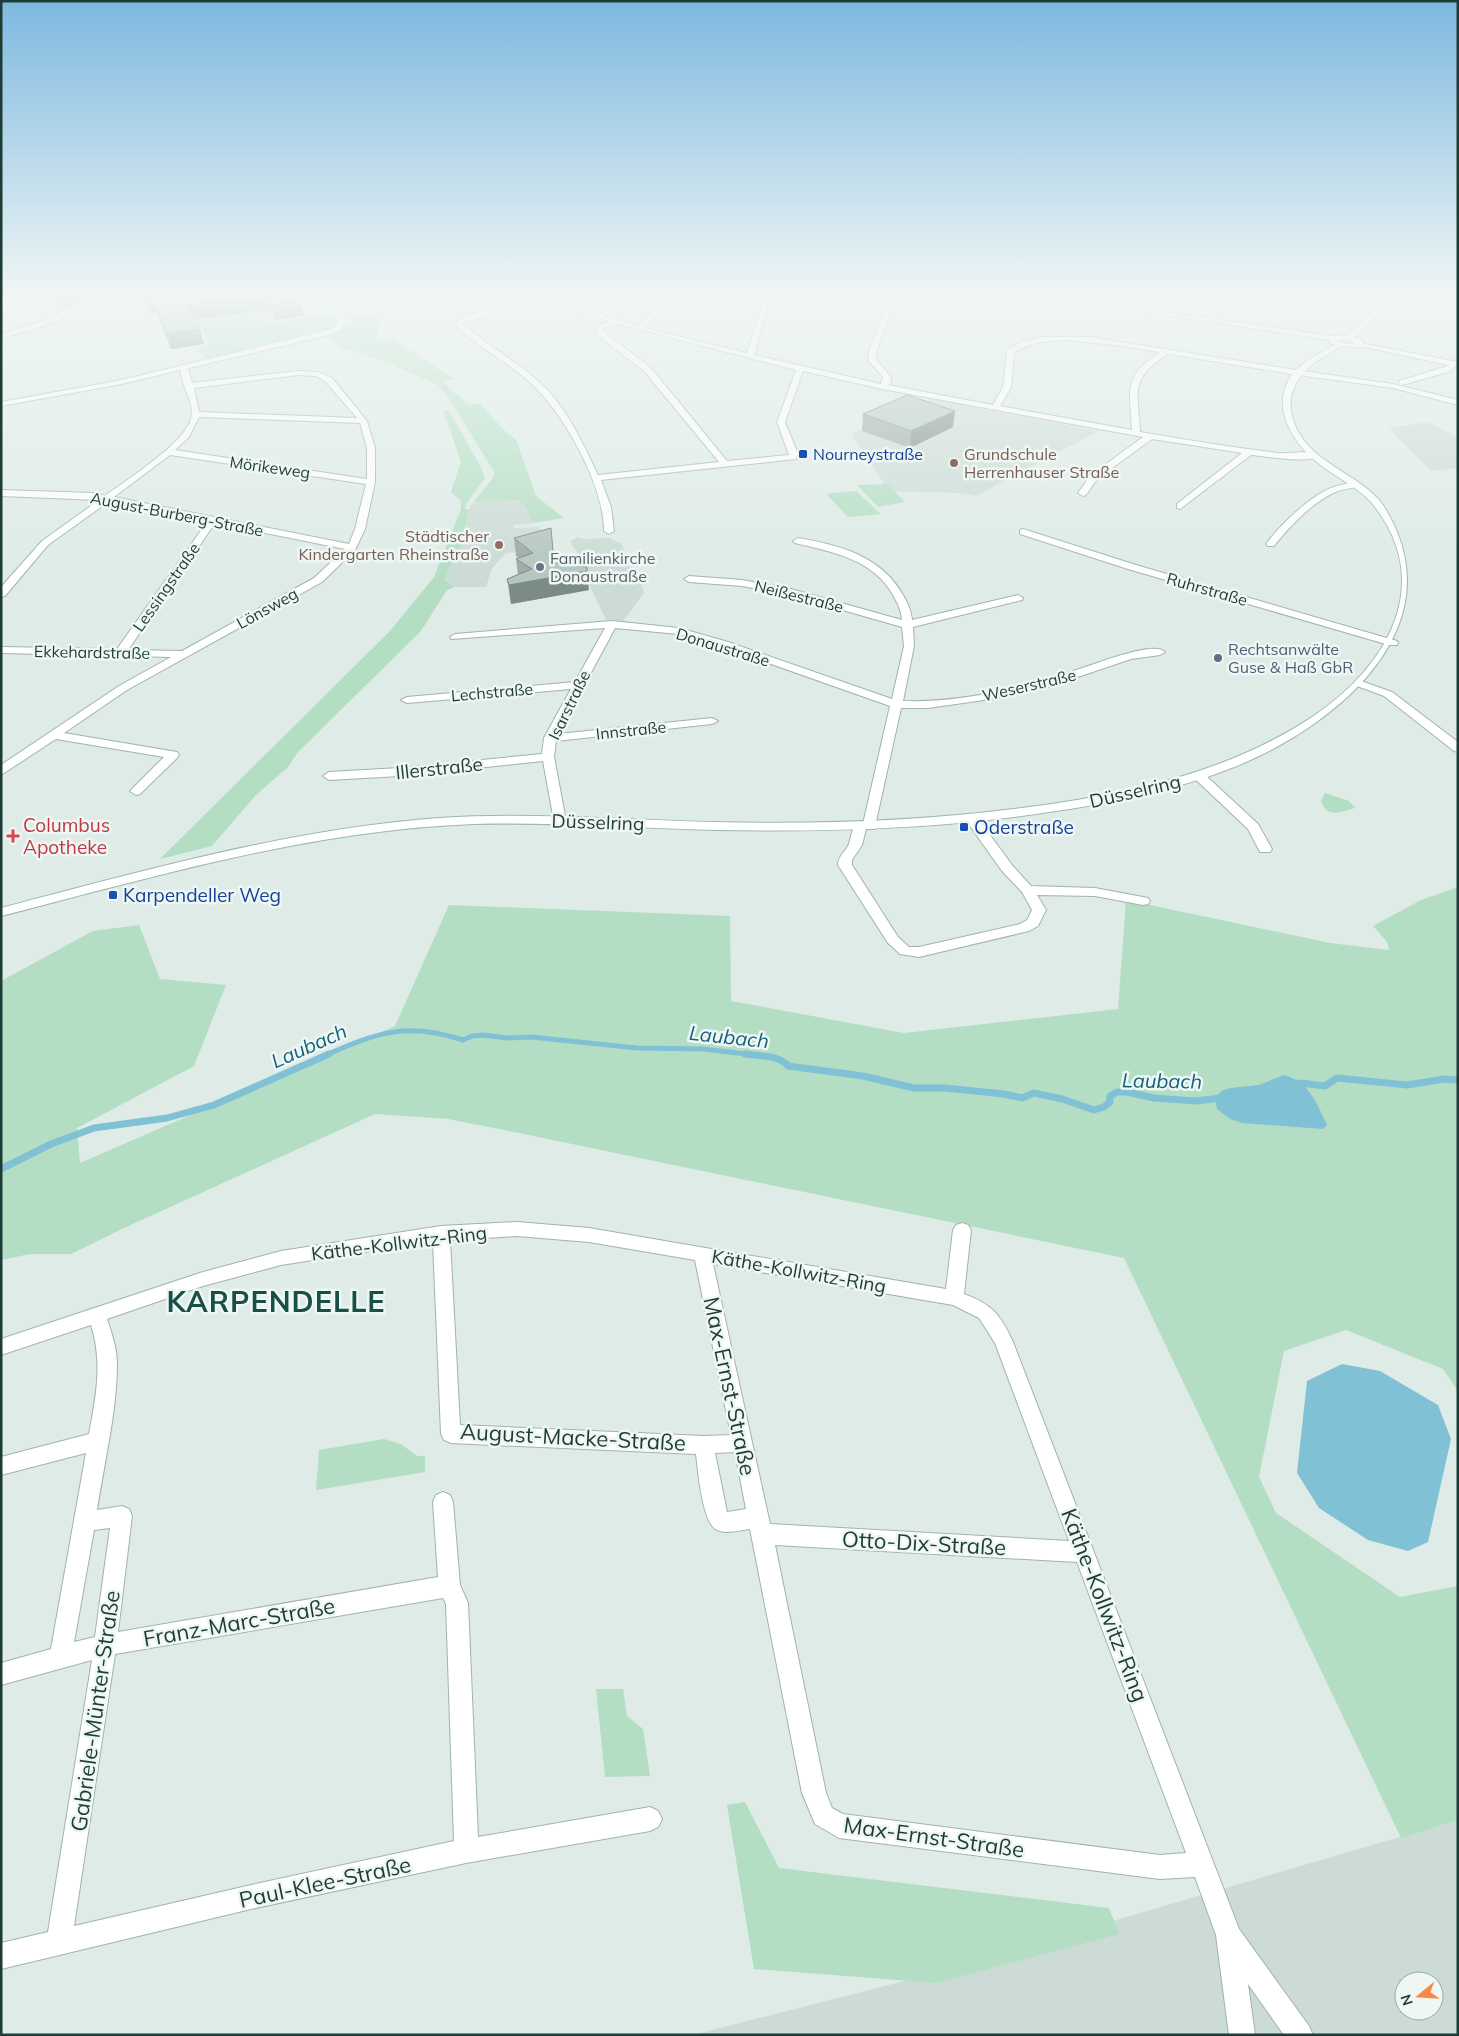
<svg xmlns="http://www.w3.org/2000/svg" width="1459" height="2036" font-family="Mulish,sans-serif">
<style>
.built{fill:#ccdbd5;fill-rule:evenodd}
.green{fill:#b4dec3}
.water{fill:#80c1d6}
.lines{fill:none;stroke-linecap:round;stroke-linejoin:round}
.stream-far1{stroke:#80c1d6;stroke-width:5}
.stream{stroke:#80c1d6;stroke-width:7}
.street-casing{stroke:#a1b3ae;stroke-width:2}
.secondary-casing{stroke:#9cb8b0;stroke-width:2}
.street{fill:#fff;fill-rule:evenodd}
.secondary{fill:#fff;fill-rule:evenodd}
.wall{fill:#9aaaa4}
.shaded-wall{fill:#7d8b86}
.building{fill:#b3c6bf;stroke:#7d8b86}
.transit-dot{fill:#1a4fb4;stroke:#eef7f4;stroke-width:2}
.education-dot{fill:#8d6e63;stroke:#eef7f4;stroke-width:2}
.worship-dot{fill:#6b7280;stroke:#eef7f4;stroke-width:2}
.service-dot{fill:#5c6f8a;stroke:#eef7f4;stroke-width:2}
.health-dot{fill:#e0444e;stroke:#eef7f4;stroke-width:2}
.labels{text-anchor:middle;stroke-width:5;stroke-linejoin:round;paint-order:stroke}
.far-transit-label{font-size:16px;fill:#164399;stroke:#eef7f4;text-anchor:start}
.far-education-label{font-size:16px;fill:#785e54;stroke:#eef7f4;text-anchor:start}
.far-street-label{font-size:16px;fill:#1e3c36;stroke:#eef7f4}
.far-worship-label{font-size:16px;fill:#5b616d;stroke:#eef7f4;text-anchor:start}
.far-service-label{font-size:16px;fill:#4e5e75;stroke:#eef7f4;text-anchor:start}
.street-label{font-size:19px;fill:#1e3c36;stroke:#eef7f4}
.health-label{font-size:19px;fill:#be3a42;stroke:#eef7f4;text-anchor:start}
.transit-label{font-size:19px;fill:#164399;stroke:#eef7f4;text-anchor:start}
.water-label{font-size:20px;font-style:italic;fill:#13617c;stroke:#eef7f4}
.near-street-label{font-size:22px;fill:#1e3c36;stroke:#eef7f4}
.near-district-label{font-size:29px;font-weight:bold;letter-spacing:1px;fill:#184f47;stroke:#eef7f4}
</style>
<rect width="100%" height="100%" fill="#deebe6"/>
<path class="built" d="M931 399 1099 431 976 496 959 493 889 491 851 434Z
M1428 422 1458 438V468L1431 471 1389 428Z
M503 499 518 500 524 505 534 523 514 525V528L539 527 548 542 505 554 492 568 486 587H454L444 580 460 548 469 509 474 501Z
M578 537 585 539 611 538 613 540 622 544 630 569 636 571 644 593 623 621 606 620 588 582V563L581 559 570 541Z
M1458 1820V2035H693L928 1975ZM1404 1981H1434V2011H1404Z"/>
<path class="green" d="M258 312 268 324 333 313 337 324 327 330 209 361 195 349 209 344 197 321Z
M378 314 377 340 392 339 454 379 443 382 468 404H480L503 429 516 440 536 496 564 518 534 523 524 505 518 500 474 501 494 477V472L450 400 438 385 393 365 345 349 325 336 339 331 350 325 351 318Z
M443 410 449 411 482 469 485 478 466 504 465 509H469L460 548 444 580 454 587 447 590 421 631 298 752 288 767 255 796 212 846 160 859 391 630 434 577 461 509V501L451 492 461 462Z
M888 484 905 502 878 507 857 485Z
M856 491 881 514 848 517 826 494Z
M1325 793 1349 801 1355 808C1340 812 1328 819 1321 801Z
M1458 887V1391L1443 1369 1346 1330 1284 1351 1259 1477 1276 1513 1400 1597 1458 1586V1820L1401 1838 1124 1258 504 1130 448 1119 375 1114 124 1228 71 1254H30L1 1260V981L93 931 139 925 160 979 226 985 194 1066 77 1128 80 1163 395 1026 449 905 730 916 731 1001 904 1033 1118 1009 1126 900 1330 943 1389 950 1387 942 1373 926 1421 900Z
M384 1439 401 1444 417 1456H425V1472L316 1490 319 1450Z
M596 1689H623L627 1716 643 1729 650 1776 605 1777Z
M745 1802 779 1868 1109 1908 1119 1934 936 1983 754 1969 727 1805Z"/>
<path class="water" d="M1284 1075C1309 1082 1317 1103 1327 1125L1323 1129 1242 1123 1230 1119 1217 1109 1215 1097 1223 1090 1231 1088 1259 1085Z
M1342 1364 1380 1371 1438 1405 1451 1439 1428 1542 1408 1551 1368 1540 1319 1508 1297 1473 1307 1381Z"/>
<g class="lines">
<path class="stream-far1" d="M326 1055C379 1032 406 1022 463 1040L472 1036 483 1035 507 1038 531 1037 637 1048 703 1049 755 1055"/>
<path class="stream" d="M745 1054C758 1056 779 1055 788 1066L863 1076 914 1088H945L1004 1094 1022 1098 1034 1093 1062 1099 1094 1110 1104 1107 1110 1102V1096L1117 1092H1127L1154 1098 1196 1101 1221 1098
M1294 1086 1300 1083 1325 1086 1337 1078 1407 1085 1444 1079 1458 1080
M1 1169 51 1144 94 1128 167 1118 214 1105 329 1054"/>
<defs>
<path id="street" d="M94 295H134L96 300 54 322 29 331 1 338V334L49 319Z
M531 295H542L638 326 668 295H675L644 328 747 353 765 295H771L754 355 881 384 883 377 868 360 869 350 890 295H897L877 350 876 360 891 377V382L888 385 993 405 1003 387 1007 350 1021 342 1042 337H1090L1296 370 1393 384 1458 400V405L1393 388 1298 375 1168 354C1129 379 1138 390 1140 432 1185 440 1231 447 1277 453 1288 454 1310 449 1318 456 1308 464 1265 456 1251 455L1180 509 1177 508V504L1242 453 1152 439 1097 479 1086 495 1083 496 1078 493 1091 475 1143 437 882 389 803 371 785 422 798 454 796 459 601 480 611 507 614 531 609 534 604 531C604 484 561 407 525 378 503 359 475 346 455 324L458 319ZM537 298 610 322 598 325 596 334 645 372 719 462 598 475C582 442 567 407 539 382 515 360 487 345 463 324ZM618 324 796 370 777 422 789 455 727 461 651 368 603 331 604 328ZM1065 340 1115 345 1160 352C1122 377 1130 390 1132 430L1000 406 1011 387 1014 353C1030 342 1045 341 1065 340Z
M1377 295 1437 301 1438 299 1424 295H1438L1445 298 1439 305 1388 299V307L1352 339H1346V335L1382 305V301Z
M1356 342 1458 362V366H1455L1451 371 1402 385H1399V381L1445 367 1448 365 1359 346H1356Z
M181 366 188 368 192 383 298 371 318 372 332 378 367 421 375 448V482L365 529 355 550 322 582 127 690 64 733 177 752 179 755 177 758 140 794 136 795 130 791 164 757 56 739 1 775V765L119 686 171 657 1 653V647L117 649 207 522 108 502 48 545 5 596 1 597V587L42 541 99 500 1 496V490L93 493 105 496C126 480 184 444 191 419 196 401 178 383 181 366ZM298 375 316 376 326 382 357 418 199 412 194 388ZM199 417 360 423 367 448V479L175 450 189 437ZM170 455 366 484 355 529 349 544 114 497ZM215 523 345 549 314 578 182 651 128 650Z
M1354 482 1358 485 1357 487C1351 488 1344 489 1338 491 1313 501 1290 526 1274 546H1268L1266 544C1280 525 1309 497 1331 488 1338 485 1346 484 1354 482Z
M1023 529 1136 565 1397 641 1398 643 1397 645H1389L1128 569 1020 534V530Z
M798 538C840 545 881 556 903 595 908 604 911 610 912 620L1018 595 1023 598 1022 600 913 627 914 646 903 701C970 703 1037 684 1100 662 1112 658 1156 642 1165 652L1160 655 1131 659 1048 687 984 700 928 708H901L875 826 874 829H866L862 845 852 860V865L898 937 909 947H919L1020 924 1027 920 1032 910 1022 892 1002 871 965 819 971 815 976 816 1012 865 1031 886 1095 888 1148 898 1150 901 1148 904 1143 905 1095 896 1037 895 1046 910 1038 926 1029 931 919 957 900 954 888 943 838 865C838 856 846 851 849 844 851 837 852 830 855 824H863L890 706 720 646 678 634 615 628 558 734 712 718 718 721 712 724 556 741 554 757 566 821 565 824H555L554 821 543 761 400 776 329 780 323 776 329 772 400 768 542 754 544 738 571 689 407 703 401 700 407 697 575 682 605 628 451 639 450 637 455 634 612 621 679 628 728 642 892 699 904 646 902 627 790 595 742 586 689 582 684 579 689 576 742 580 791 589 902 620C901 610 898 604 893 595 873 559 832 552 795 543L793 541Z
M1361 681 1392 692 1458 742V752L1454 751 1384 696 1357 686 1355 684 1357 682Z
M1199 772 1203 773 1258 824 1272 849 1270 852H1260L1248 829 1195 779 1193 776 1195 773Z
M517 1222 589 1228 946 1289 953 1230 956 1225 962 1223 968 1225 971 1230 964 1294C993 1305 1000 1314 1013 1342L1239 1929 1309 2026 1313 2035H1284L1248 1984 1255 2035H1229L1216 1935 1195 1877 1160 1879 839 1838 815 1824 802 1793 750 1529C741 1530 724 1535 715 1529 702 1519 698 1471 696 1454L451 1443 444 1440 441 1434 433 1241 281 1265 203 1286 107 1319C112 1334 117 1349 117 1364 117 1411 104 1464 97 1510L122 1506 129 1509 132 1516 118 1632 438 1577 433 1502 436 1495 443 1492 450 1495 453 1502 460 1585 468 1603 478 1837 650 1807 658 1811 662 1819 658 1827 650 1831 466 1863 251 1909 1 1969V1943L48 1932 92 1660 1 1685V1663L51 1649 86 1453 1 1475V1457L89 1434C96 1396 103 1363 91 1325L1 1355V1339L203 1272 281 1251 441 1226ZM517 1236 589 1242 695 1260 731 1435 704 1436 460 1425 450 1240ZM713 1264 953 1305 979 1318 995 1343 1069 1541 770 1524ZM735 1452 746 1509 727 1512 715 1453ZM110 1528 95 1637 74 1642 94 1530ZM775 1545 1077 1562 1186 1853 1160 1855 843 1814 832 1808 826 1793ZM443 1598 446 1604 454 1841 251 1885 74 1926 115 1654Z"/>
<path id="secondary" d="M322 295H329L346 322 342 329 329 335 117 385 1 406V402L117 381 324 331 336 326 338 322Z
M1033 295H1052L1332 336 1349 335 1362 340 1363 342 1360 347C1354 347 1347 346 1341 347 1335 349 1331 353 1325 356 1295 374 1280 400 1299 433 1318 466 1361 475 1383 505 1459 624 1339 724 1237 766 1177 790 1113 803 1049 812 938 829 827 832 715 830 635 828 554 822 474 824 312 830 157 876 1 916V908C146 870 290 829 439 818 530 812 622 820 713 822 835 825 956 820 1077 800 1161 786 1244 763 1315 715 1386 667 1435 586 1375 507 1361 488 1336 478 1318 463 1290 442 1267 399 1297 369 1308 359 1322 352 1335 345L1329 343V340ZM1348 339 1355 343 1347 344 1336 340Z"/>
</defs>
<use href="#street" class="street-casing"/>
<use href="#secondary" class="secondary-casing"/>
<use href="#street" class="street"/>
<use href="#secondary" class="secondary"/>
</g>
<path class="wall" d="M43 295H90L68 307 54 306Z
M146 295H297L304 316 275 320 268 310 195 320 204 344 171 349 156 313H149L145 298Z
M863 414 953 427 910 448 862 431Z
M514 538 554 563 589 590 511 604 510 598 507 579 518 575 516 559 518 558 516 556Z"/>
<path class="shaded-wall" d="M64 295H90L68 307Z
M259 295H265L268 310 190 320 186 305Z
M152 297 156 313H149L145 298Z
M301 300 304 316 275 320 272 304Z
M200 329 204 344 171 349 167 333Z
M955 411 953 427 910 448 911 431Z
M551 528 555 577 587 567 589 590 511 604 509 585 555 577Z"/>
<path class="building" d="M146 295H259L186 305 200 329 167 333 152 297 145 298Z
M265 295H297L301 300 272 304Z
M907 395 955 411 911 431 863 414Z
M551 528 554 563 587 567V571L509 585 507 579 532 569 516 559 533 553 514 538Z"/>
<linearGradient id="sky" x2="0" y2="1"><stop stop-color="#7eb9e1"/><stop offset="0.51" stop-color="#f0f6f4"/><stop offset="1" stop-color="#f0f6f4" stop-opacity="0"/></linearGradient>
<rect width="1459" height="580" fill="url(#sky)"/>
<g class="transit-dot">
<rect x="798" y="449" width="10" height="10" rx="2.5"/>
<rect x="959" y="822" width="10" height="10" rx="2.5"/>
<rect x="108" y="890" width="10" height="10" rx="2.5"/>
</g>
<g class="education-dot">
<circle cx="954" cy="463" r="5"/>
<circle cx="499" cy="545" r="5"/>
</g>
<circle class="worship-dot" cx="540" cy="567" r="5"/>
<circle class="service-dot" cx="1218" cy="658" r="5"/>
<path class="health-dot" d="M10.5 828.5h5v5h5v5h-5v5h-5v-5h-5v-5h5z"/>
<g class="labels">
<g class="far-transit-label">
<text x="813" y="460">Nourneystraße</text>
</g>
<g class="far-education-label">
<text x="964" y="460">Grundschule<tspan x="964" dy="18">Herrenhauser Straße</tspan></text>
<text x="489" y="542" text-anchor="end">Städtischer<tspan x="489" dy="18">Kindergarten Rheinstraße</tspan></text>
</g>
<g class="far-street-label">
<text transform="translate(270 467) rotate(8)" y="6">Mörikeweg</text>
<text transform="translate(177 514) rotate(11)" y="6">August-Burberg-Straße</text>
<text transform="translate(166 587) rotate(-55)" y="6">Lessingstraße</text>
<text transform="translate(1207 589) rotate(16)" y="6">Ruhrstraße</text>
<text transform="translate(799 596) rotate(14)" y="6">Neißestraße</text>
<text transform="translate(267 608) rotate(-29)" y="6">Lönsweg</text>
<text transform="translate(723 647) rotate(17)" y="6">Donaustraße</text>
<text transform="translate(92 652) rotate(1)" y="6">Ekkehardstraße</text>
<text transform="translate(1029 685) rotate(-13)" y="6">Weserstraße</text>
<text transform="translate(492 692) rotate(-5)" y="6">Lechstraße</text>
<text transform="translate(569 705) rotate(-64)" y="6">Isarstraße</text>
<text transform="translate(631 730) rotate(-6)" y="6">Innstraße</text>
</g>
<g class="far-worship-label">
<text x="550" y="564">Familienkirche<tspan x="550" dy="18">Donaustraße</tspan></text>
</g>
<g class="far-service-label">
<text x="1228" y="655">Rechtsanwälte<tspan x="1228" dy="18">Guse &amp; Haß GbR</tspan></text>
</g>
<g class="street-label">
<text transform="translate(439 768) rotate(-6)" y="7">Illerstraße</text>
<text transform="translate(1135 791) rotate(-13)" y="7">Düsselring</text>
<text transform="translate(598 822) rotate(2)" y="7">Düsselring</text>
<text transform="translate(399 1243) rotate(-7)" y="7">Käthe-Kollwitz-Ring</text>
<text transform="translate(799 1271) rotate(10)" y="7">Käthe-Kollwitz-Ring</text>
</g>
<g class="health-label">
<text x="23" y="832">Columbus<tspan x="23" dy="22">Apotheke</tspan></text>
</g>
<g class="transit-label">
<text x="974" y="834">Oderstraße</text>
<text x="123" y="902">Karpendeller Weg</text>
</g>
<g class="water-label">
<text transform="translate(729 1037) rotate(6)" y="7">Laubach</text>
<text transform="translate(309 1046) rotate(-24)" y="7">Laubach</text>
<text transform="translate(1162 1081) rotate(1)" y="7">Laubach</text>
</g>
<g class="near-street-label">
<text transform="translate(730 1386) rotate(78)" y="8">Max-Ernst-Straße</text>
<text transform="translate(573 1437) rotate(3)" y="8">August-Macke-Straße</text>
<text transform="translate(924 1543) rotate(3)" y="8">Otto-Dix-Straße</text>
<text transform="translate(1105 1605) rotate(69)" y="8">Käthe-Kollwitz-Ring</text>
<text transform="translate(239 1622) rotate(-10)" y="8">Franz-Marc-Straße</text>
<text transform="translate(95 1711) rotate(-82)" y="8">Gabriele-Münter-Straße</text>
<text transform="translate(934 1837) rotate(8)" y="8">Max-Ernst-Straße</text>
<text transform="translate(325 1882) rotate(-12)" y="8">Paul-Klee-Straße</text>
</g>
<g class="near-district-label">
<text x="276" y="1312">KARPENDELLE</text>
</g>
</g>
<rect width="1459" height="2036" fill="none" stroke="#1e3c36" stroke-width="5"/>
<g transform="translate(1419 1996) rotate(252)"><circle r="24" fill="#eef7f4" stroke="#9baca8"/>
<path d="M0-4L9 19L0 12L-9 19Z" fill="#fe8548"/>
<text y="-8" font-size="14" font-weight="bold" text-anchor="middle" fill="#1e3c36">N</text>
</g>
</svg>
